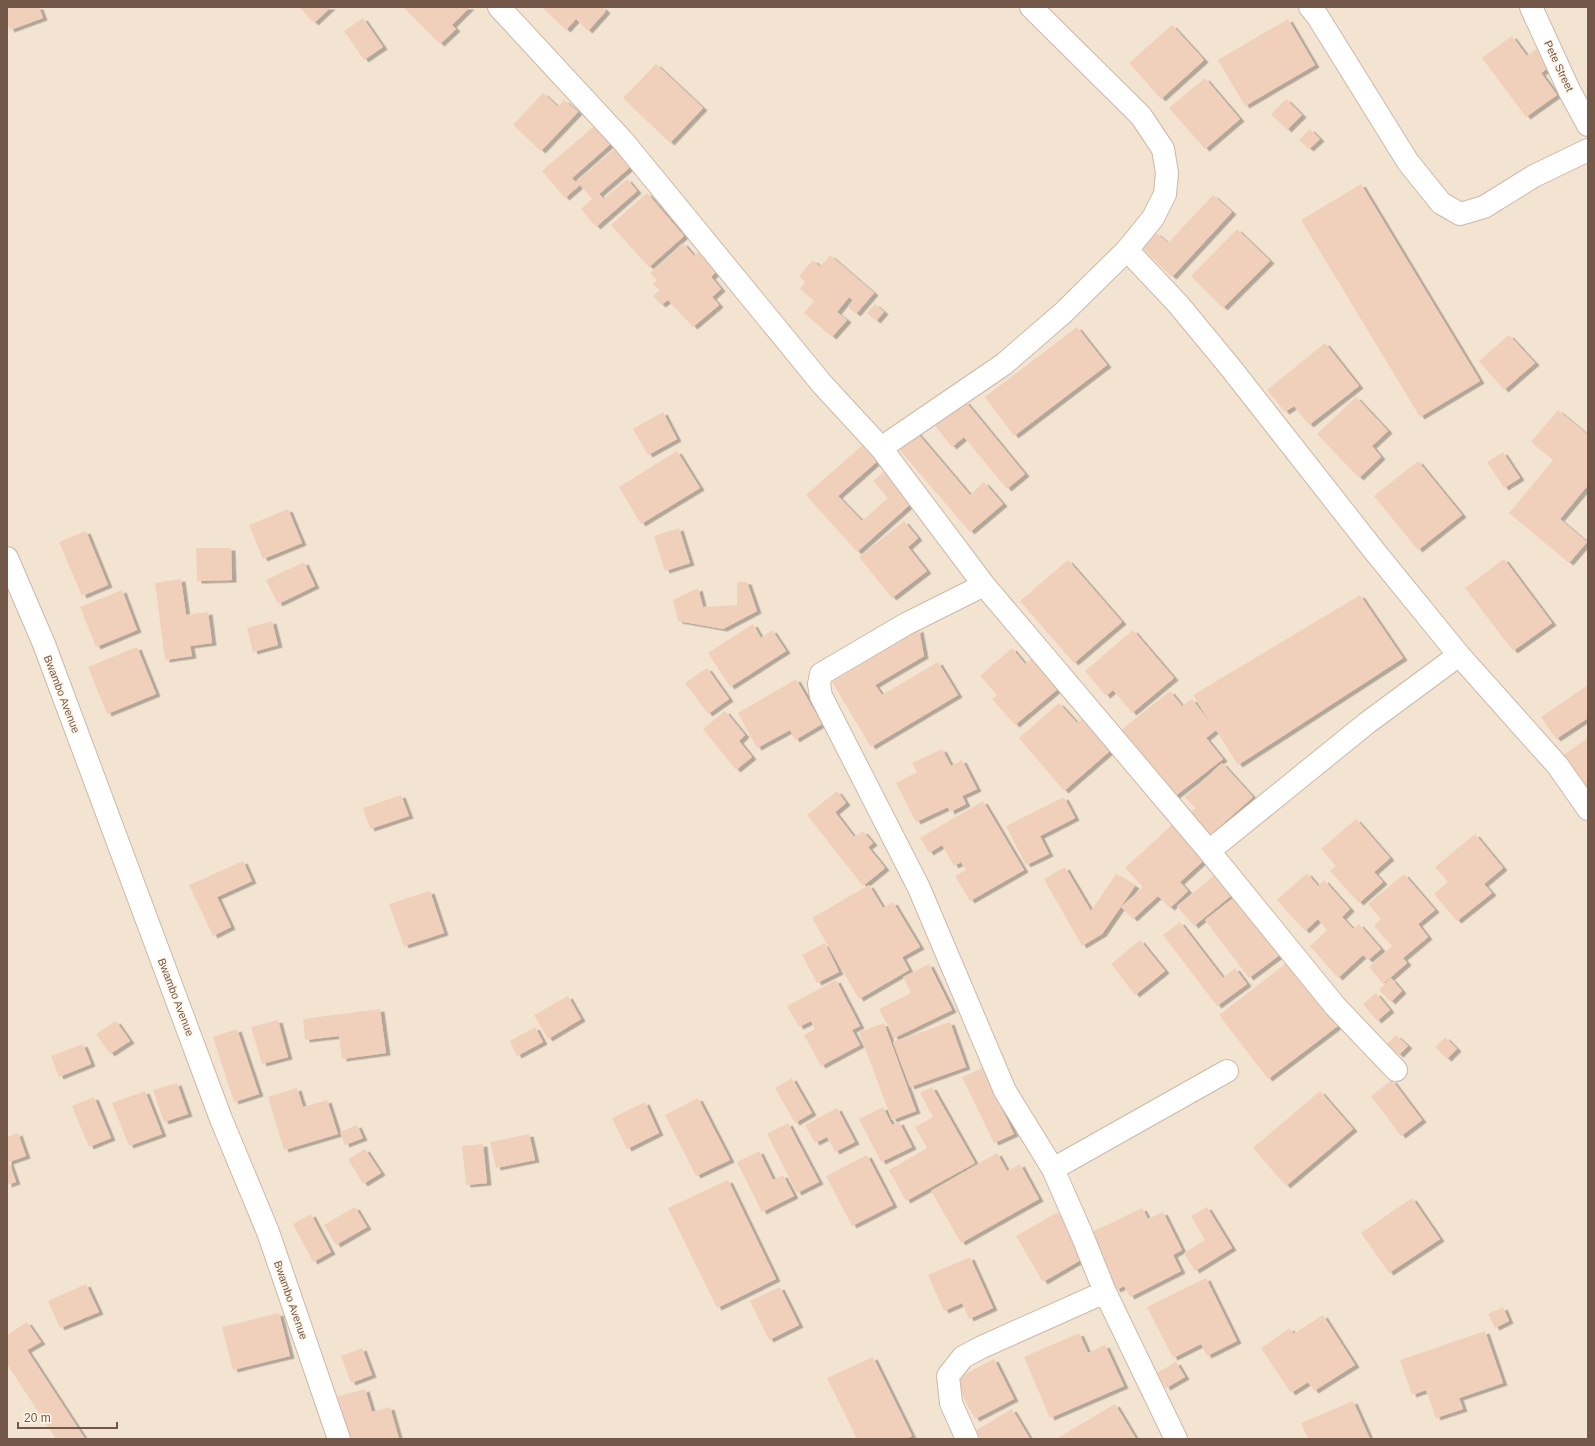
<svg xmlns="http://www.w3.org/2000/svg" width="1595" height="1446" font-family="Arial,sans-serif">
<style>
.residential{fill:#f3e3d1}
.building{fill:#f1d0bb;filter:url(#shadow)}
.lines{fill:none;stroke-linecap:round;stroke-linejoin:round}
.street-casing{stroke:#cdb9a9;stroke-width:24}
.street{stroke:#fff;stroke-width:22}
.labels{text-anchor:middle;stroke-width:3;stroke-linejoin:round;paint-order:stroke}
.street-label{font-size:11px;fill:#735849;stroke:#fff6e8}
</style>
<defs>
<filter id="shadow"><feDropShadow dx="4.5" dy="2.5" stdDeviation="0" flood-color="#0004"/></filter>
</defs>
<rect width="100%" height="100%" fill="#fcf2e3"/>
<path class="residential" d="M7 7H1588V1439H7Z"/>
<path class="building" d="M7 7H39L43 18 10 30 7 23Z
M299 7H331L314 23Z
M403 7H470L452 25 456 29 440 44Z
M542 7H602L606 11 588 31 576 19 566 30Z
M363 18 383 47 364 60 344 31Z
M1288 19 1315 65 1245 106 1218 60Z
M1172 25 1204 60 1161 99 1129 63Z
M1512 36 1527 56 1538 48 1551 66 1541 73 1557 95 1526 117 1482 58Z
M656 64 703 108 670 143 623 98Z
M1205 78 1240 119 1205 149 1169 108Z
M543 93 558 107 564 100 578 112 541 151 513 125Z
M1286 99 1302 115 1287 130 1271 114Z
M600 121 616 139 572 178 576 182 620 144 636 162 599 194 604 199 627 179 637 191 596 227 581 209 592 199 580 185 565 198 542 171Z
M1310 129 1320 139 1309 149 1299 140Z
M1361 184 1480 381 1420 417 1301 220Z
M647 193 684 236 649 267 611 225Z
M1213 195 1232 212 1172 277 1142 248 1156 233 1168 243Z
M1237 229 1270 261 1223 308 1191 276Z
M683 243 694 256 699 251 717 271 711 277 721 289 712 297 719 305 693 327 668 300 661 305 653 296 660 290 653 284 657 280 650 273Z
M830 255 874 293 856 314 848 307 853 300 849 297 837 312 847 320 832 337 804 313 814 301 800 289 805 282 799 276 813 260 820 267Z
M875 304 884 312 876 321 867 313Z
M1077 327 1107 365 1014 436 985 397Z
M1509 335 1535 363 1504 390 1479 361Z
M1325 343 1359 386 1309 425 1294 406 1285 412 1267 390Z
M1356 397 1388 431 1372 446 1381 457 1359 478 1317 434Z
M965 401 1025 474 1007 489 964 437 952 447 935 426Z
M1558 410 1588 435V485L1560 519 1587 542 1569 563 1509 513 1553 460 1531 442Z
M663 412 677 439 648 455 633 429Z
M914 429 970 495 984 482 1003 504 970 532 895 445Z
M867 441 882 457 838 496 862 521 888 498 873 481 888 468 916 499 857 552 806 495Z
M677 451 700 488 641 524 619 487Z
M1503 452 1520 478 1504 488 1487 462Z
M1418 461 1462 515 1418 550 1374 496Z
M288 509 302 543 263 559 249 525Z
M904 521 918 538 908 547 927 571 892 598 859 557Z
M679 528 690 563 665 571 654 536Z
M86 531 108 585 82 596 59 542Z
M196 548H231L232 580 197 581Z
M1504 559 1552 623 1513 651 1465 588Z
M1068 560 1122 622 1074 663 1020 601Z
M304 562 315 586 278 604 266 580Z
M181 579 186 615 208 612 212 643 190 646 192 656 165 660 155 583Z
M737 582H747L757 611 723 629 678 621 673 600 698 588 703 607 737 605Z
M122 590 137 630 96 647 80 607Z
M1360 595 1403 658 1238 765 1216 730 1206 738 1223 759 1174 797 1121 730 1170 691 1182 706 1192 699 1210 722 1193 695Z
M272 621 278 645 253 652 247 628Z
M753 624 761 638 772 630 786 651 730 687 708 653Z
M919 629 924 656 875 685 882 695 938 662 958 695 871 747 832 682Z
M1133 630 1174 678 1132 713 1113 690 1106 696 1085 671Z
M137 647 156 694 107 714 88 667Z
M1012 648 1025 664 1033 657 1059 688 1015 725 992 699 997 695 980 676Z
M707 668 729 699 708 714 685 683Z
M796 679 822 724 795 740 790 730 757 748 738 713Z
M1588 685V718L1556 739 1541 717Z
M1059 703 1077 723 1083 718 1111 750 1064 791 1019 738Z
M725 711 745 735 739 741 752 757 736 770 703 729Z
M1588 738V794L1562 756Z
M942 749 951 766 962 760 977 789 962 796 966 804 950 812 948 807 916 822 896 783 917 772 912 763Z
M1222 763 1253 797 1210 835 1190 813 1195 808 1185 797Z
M837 791 846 803 835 812 854 837 863 831 873 843 868 847 885 868 863 886 807 815Z
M401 795 409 816 370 829 363 808Z
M1064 797 1075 818 1040 836 1049 854 1026 865 1006 826Z
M983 801 1024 870 970 901 955 876 966 870 961 862 954 866 942 845 929 853 920 838Z
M1356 819 1390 858 1374 872 1383 882 1359 903 1330 871 1336 866 1321 849Z
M1173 824 1205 859 1180 882 1188 891 1170 908 1158 896 1133 919 1121 907 1143 887 1125 868Z
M1475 834 1503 868 1484 884 1492 893 1457 921 1434 894 1448 882 1435 867Z
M243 861 252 881 217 897 231 927 213 936 189 885Z
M1065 867 1091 911 1116 874 1135 886 1102 934 1082 946 1044 879Z
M1221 870 1238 890 1194 926 1177 906Z
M1307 873 1318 886 1324 880 1350 909 1342 917 1353 929 1359 924 1381 949 1368 960 1363 955 1338 978 1310 946 1327 930 1318 919 1305 931 1277 900Z
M1404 874 1435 910 1418 924 1428 937 1403 958 1407 963 1383 984 1369 967 1392 946 1374 926 1381 919 1368 904Z
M869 885 883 908 893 902 920 947 902 957 909 970 859 999 812 918Z
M430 891 444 933 404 946 389 904Z
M1241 892 1285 951 1249 978 1205 920Z
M1180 922 1223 978 1235 968 1247 984 1217 1006 1163 935Z
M1140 940 1165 971 1135 995 1111 964Z
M825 943 839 972 817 983 802 955Z
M1293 958 1343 1022 1268 1079 1219 1015Z
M929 964 952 1010 894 1038 879 1009 911 993 903 977Z
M1391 978 1402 991 1391 1002 1379 990Z
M836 980 860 1026 852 1030 860 1045 821 1066 804 1035 815 1029 811 1021 799 1027 787 1006Z
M1376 993 1390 1010 1377 1021 1363 1004Z
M568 996 581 1019 548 1039 534 1015Z
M380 1009 386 1053 342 1059 339 1036 305 1040 303 1019Z
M278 1020 288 1057 262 1064 251 1027Z
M116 1021 130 1041 110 1054 96 1034Z
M950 1022 966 1067 910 1087 893 1042Z
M884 1023 916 1111 892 1120 859 1032Z
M535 1027 543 1042 517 1056 510 1041Z
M237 1029 259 1094 234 1102 213 1037Z
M1396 1035 1408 1046 1399 1055 1387 1044Z
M1445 1037 1457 1049 1447 1059 1435 1047Z
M83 1044 91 1064 59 1077 51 1056Z
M982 1068 1014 1134 994 1143 962 1077Z
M792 1078 812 1113 795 1123 775 1088Z
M1392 1080 1422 1120 1401 1136 1371 1096Z
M177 1083 188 1114 164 1122 153 1090Z
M932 1087 975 1163 906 1201 889 1170 927 1148 915 1127 933 1117 920 1093Z
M297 1088 303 1107 327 1100 338 1134 284 1150 268 1097Z
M145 1091 162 1134 129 1146 112 1103Z
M1320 1091 1353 1129 1286 1186 1253 1148Z
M94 1097 111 1138 89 1147 72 1106Z
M698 1098 730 1160 696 1176 665 1115Z
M645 1102 659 1133 627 1149 612 1118Z
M883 1107 892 1125 899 1122 912 1147 881 1162 859 1119Z
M837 1108 855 1142 835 1152 827 1137 815 1143 805 1125Z
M788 1123 819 1182 797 1193 767 1134Z
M357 1125 363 1138 345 1145 340 1132Z
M18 1133 26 1156 9 1162 16 1182 7 1185V1137Z
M529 1134 535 1160 496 1168 490 1142Z
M483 1144 487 1183 466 1185 462 1146Z
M365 1149 381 1173 363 1184 348 1159Z
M759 1151 773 1180 783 1175 794 1196 762 1212 737 1162Z
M997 1153 1007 1171 1020 1164 1039 1199 961 1243 931 1191Z
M867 1155 893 1205 852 1226 826 1176Z
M728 1180 776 1279 717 1308 668 1208Z
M1412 1198 1440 1239 1389 1273 1361 1233Z
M355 1207 367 1227 336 1245 324 1225Z
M1207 1207 1232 1248 1195 1271 1184 1253 1205 1240 1191 1216Z
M1142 1208 1148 1219 1163 1212 1182 1250 1173 1255 1181 1271 1130 1297 1124 1286 1116 1290 1088 1234Z
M1058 1212 1084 1258 1043 1282 1016 1236Z
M311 1214 331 1252 313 1262 293 1224Z
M970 1257 993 1308 969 1319 962 1303 944 1311 928 1275Z
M1206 1278 1237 1341 1207 1356 1201 1344 1173 1358 1147 1307Z
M86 1284 99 1312 60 1328 48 1301Z
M780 1287 799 1325 769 1340 750 1301Z
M1503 1307 1509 1321 1495 1328 1488 1314Z
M279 1313 290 1356 233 1370 222 1327Z
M1323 1315 1355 1365 1314 1391 1308 1382 1291 1393 1261 1348 1290 1328 1293 1334Z
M27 1322 41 1342 27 1350 85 1439H56L7 1364V1335Z
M1485 1331 1503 1383 1459 1398 1463 1409 1436 1418 1426 1390 1412 1395 1400 1360Z
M1079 1333 1088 1353 1105 1345 1124 1386 1050 1418 1024 1357Z
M362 1348 372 1375 351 1383 341 1356Z
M873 1357 912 1436 906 1439H857L827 1378Z
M994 1359 1014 1399 975 1419 954 1380Z
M1176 1362 1185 1377 1166 1388 1157 1373Z
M365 1389 372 1412 390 1407 399 1439H344L332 1398Z
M1353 1401 1370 1439H1308L1301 1423Z
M1115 1404 1136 1439H1056Z
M1012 1409 1030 1439H981L975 1431Z"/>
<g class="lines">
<defs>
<path id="street" d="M499 7 623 141 822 384 881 448 984 585 1209 851 1335 1006 1396 1070
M1310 7 1318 17 1408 162 1441 203 1460 214 1484 207 1534 176 1588 150
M1531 7 1569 90 1588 125
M1127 250 1178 304 1230 367 1376 553 1459 655 1558 766 1588 809
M881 448 1004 364 1063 313 1127 250 1153 218 1165 194 1167 173 1163 149 1141 116 1031 7
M7 558 44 644 221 1119 268 1232 339 1439
M984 585 906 624 821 674 819 684 821 696 919 888 1005 1091 1053 1169 1082 1235 1105 1292 1176 1439
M1209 851 1367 723 1459 655
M1053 1169 1227 1071
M967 1439 951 1403 948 1376 963 1357 982 1347 1105 1292"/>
</defs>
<use href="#street" class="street-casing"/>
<use href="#street" class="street"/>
</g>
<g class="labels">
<g class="street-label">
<text transform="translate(1559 66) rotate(65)" y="4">Pete Street</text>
<text transform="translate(62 694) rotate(69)" y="4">Bwambo Avenue</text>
<text transform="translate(176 997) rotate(69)" y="4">Bwambo Avenue</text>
<text transform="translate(291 1300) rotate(71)" y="4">Bwambo Avenue</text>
</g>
</g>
<rect width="1595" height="1446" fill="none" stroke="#735849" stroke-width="16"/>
<path d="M18 1422v6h99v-6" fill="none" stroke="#735849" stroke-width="2"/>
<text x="24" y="1422" font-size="12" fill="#735849" stroke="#fff6e8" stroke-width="3" paint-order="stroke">20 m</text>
</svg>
